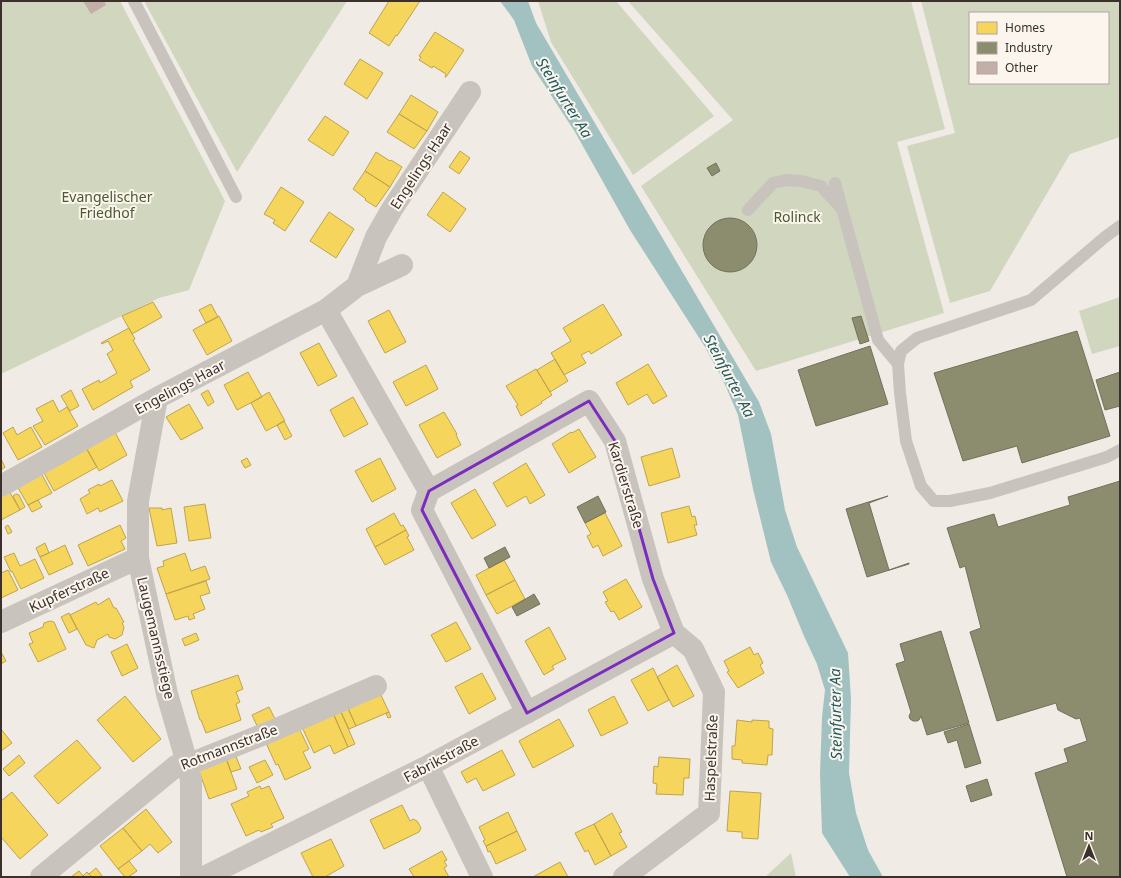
<svg xmlns="http://www.w3.org/2000/svg" width="1121" height="878" font-family="'Noto Sans',sans-serif">
<style>
.green{fill:#d1d6bf;fill-rule:evenodd}
.water{fill:#a1c2c1}
.homes{fill:#f6d55c;stroke:#bea44d}
.industry{fill:#8c8c6e;stroke:#74705a}
.building{fill:#c3afa7}
.lines{fill:none;stroke-linecap:round;stroke-linejoin:round}
.lane{stroke:#c9c3be;stroke-width:12}
.street{stroke:#c9c3be;stroke-width:22}
.marked{fill:none;stroke:#7b2cbf;stroke-width:3;stroke-linejoin:round}
.labels{text-anchor:middle;stroke-width:4;stroke-linejoin:round;paint-order:stroke}
.street-label{font-size:14px;fill:#3b302b;stroke:#fbf5ee}
.park-label{font-size:14px;fill:#4a5a2e;stroke:#fbf5ee}
.water-label{font-size:15px;font-style:italic;fill:#1f5a5e;stroke:#fbf5ee}
</style>
<rect width="100%" height="100%" fill="#f0ebe5"/>
<path class="green" d="M1 1H120L225 201 189 290 159 298 1 374Z
M144 1H347L237 172Z
M538 1H616L714 116 633 175 551 42Z
M628 1H911L945 129 897 142 944 313 756 371 641 186 733 120Z
M921 1H1120V137L1070 154 990 291 950 303 907 146 955 133ZM970 13H1108V83H970Z
M1120 297V346L1092 354 1079 311Z
M791 853 796 877H765Z"/>
<path class="water" d="M500 1H528L536 23 759 402 771 434 785 510 797 547 848 653 851 699 849 773 856 813 868 850 883 877H850L822 833 820 774 822 717 825 690 817 664 804 636 787 595 771 562 753 489 738 415 723 380 705 347 630 230 575 132 532 66 514 20Z"/>
<path class="homes" d="M389 1H420L397 36 396 35 389 46 369 33Z
M435 32 464 50 446 77H445L446 74 433 66 432 68 419 60 421 57 419 56Z
M360 59 383 73 367 99 344 84Z
M411 95 438 112 427 131 399 114Z
M399 114 427 131 414 149 387 132Z
M325 116 349 132 333 156 308 140Z
M460 151 470 158 459 174 449 167Z
M376 152 390 161 391 160 402 167 390 187 365 171Z
M365 171 390 187 376 207 365 200 366 199 353 189Z
M281 187 304 202 285 231 273 223 275 220 264 214Z
M443 192 466 209 450 232 427 215Z
M329 212 354 229 336 258 310 241Z
M153 302 162 317 132 334 122 316Z
M211 304 218 317 206 323 199 310Z
M603 304 622 335 591 354 589 351 581 355 586 363 564 375 551 353 571 341 563 328Z
M389 310 406 342 385 353 368 321Z
M219 316 232 341 207 355 193 330Z
M129 328 135 339 133 340 150 370 130 381 133 387 93 410 82 389 99 380 100 383 117 373 107 354 113 350 108 341 102 344 101 343Z
M319 343 337 376 318 386 300 353Z
M555 359 568 381 550 392 537 370Z
M648 364 667 396 653 404 647 394 628 405 616 383Z
M426 365 438 389 406 406 393 382Z
M536 369 552 395 541 402 542 403 521 416 516 406 518 405 506 386Z
M248 372 262 397 237 410 224 385Z
M71 390 79 406 70 411 61 396Z
M208 390 214 402 208 406 201 394Z
M269 392 285 421 266 431 251 403Z
M353 397 368 424 344 437 330 410Z
M53 400 59 412 67 407 78 426 45 445 33 426 43 421 36 409Z
M189 404 203 428 181 440 166 417Z
M444 412 457 434 456 435 461 445 437 458 419 425Z
M284 421 292 436 285 440 277 425Z
M13 427 17 435 31 427 42 447 18 460 3 433Z
M579 429 596 457 569 473 552 444 571 432 572 433Z
M115 432 127 455 99 471 86 448Z
M672 448 680 477 649 486 641 457Z
M87 449 97 467 54 491 43 471Z
M247 458 251 465 245 468 241 461Z
M380 458 396 489 372 502 355 471Z
M1 459 5 467 1 470Z
M526 463 545 495 530 504 526 496 507 507 493 483Z
M41 473 52 493 28 505 17 486Z
M112 480 123 501 100 512 98 508 87 514 80 499 90 493 88 490 99 484 100 486Z
M475 489 496 525 472 539 451 503Z
M9 491 20 510 1 520V495Z
M16 494 19 495 25 507 20 510 13 496Z
M38 500 42 507 32 512 28 505Z
M205 504 211 538 189 541 184 507Z
M689 506 692 517 695 516 697 525H694L697 535 668 543 661 513Z
M149 508H162V510L171 508 177 543 157 546Z
M394 513 401 526 403 525 406 530 375 547 366 529Z
M605 513 622 546 603 556 598 545 593 548 587 536 591 534 585 523Z
M8 525 12 532 8 534 5 527Z
M120 525 126 538 121 541 125 549 88 566 78 545Z
M406 530 409 536 407 537 414 550 385 565 375 547Z
M45 543 49 553 40 557 36 548Z
M65 545 73 564 49 575 40 557Z
M14 553 20 566 35 559 44 578 21 589 12 571 11 572 4 557Z
M185 553 191 571 205 566 210 579 166 594 157 568 164 566 163 561Z
M504 560 515 580 486 595 476 575Z
M8 570 18 590 1 598V573Z
M626 579 642 607 619 620 614 611 611 612 605 602 608 601 603 592Z
M515 580 525 599 497 614 486 595Z
M206 581 210 593 200 596 205 609 193 614 195 618 189 620 188 616 175 620 166 594Z
M109 598 114 608H116L124 622 122 623 124 627 122 635 115 639 109 637 108 634 97 640 94 648 86 645 70 615 96 602 98 605Z
M69 613 77 629 69 633 61 617Z
M50 621 54 622 66 649 38 662 29 644 33 643 29 633 43 627 44 623Z
M456 622 471 649 446 662 431 635Z
M549 627 566 659 552 666 554 669 544 675 525 641Z
M196 633 199 640 185 646 182 639Z
M127 644 138 668 122 676 111 652Z
M750 647 754 655 758 653 763 663 760 665 764 673 738 688 727 672 729 671 724 661Z
M1 652 6 661 1 664Z
M677 665 694 696 673 707 657 677Z
M653 668 669 700 648 711 631 680Z
M482 673 496 699 469 714 455 687Z
M238 675 243 689 236 692 240 702 236 704 241 720 206 733 201 720H200L191 691Z
M379 691 389 712 356 726 347 706Z
M125 696 161 739 133 762 97 720Z
M614 696 628 723 601 736 588 710Z
M347 706 356 726 349 729 340 710Z
M269 707 277 723 259 730 252 715Z
M340 710 355 744 348 747 333 713Z
M389 712 391 717 388 718 386 713Z
M333 713 348 747 334 754 330 745 314 753 302 727Z
M559 719 574 746 533 768 519 741Z
M737 720 752 722V720L769 721V728L773 729 772 755H768L767 765 742 763V760L732 759V746H735Z
M299 728 309 749 303 752 311 768 285 780 278 764 276 765 266 743Z
M1 729 12 743 1 751Z
M77 740 101 768 58 804 34 776Z
M502 750 515 775 483 791 476 778 467 783 461 772Z
M235 754 241 769 231 772 226 758Z
M19 755 25 763 9 776 3 769Z
M659 757 690 759 689 778H684L683 795 656 794 657 784 653 783 654 766 658 767Z
M226 758 237 789 209 799 198 768Z
M265 760 273 775 257 783 249 767Z
M260 786 261 789 269 786 284 818 271 824 273 827 261 832 259 830 246 836 231 804 249 796 247 792Z
M730 791 761 793 758 839 742 838V832L727 831Z
M12 792 48 835 20 859 1 837V801Z
M402 805 410 821 413 819 417 821 421 828 419 832 384 849 370 820Z
M146 809 172 842 158 853 150 844 142 851 123 828Z
M508 812 517 831 486 846 483 841 485 840 479 827Z
M612 813 622 832 619 833 627 847 611 856 594 824Z
M594 824 611 856 595 865 588 850 585 852 575 833Z
M123 828 142 851 118 869 100 846Z
M517 831 526 850 496 864 490 851 488 852 486 846Z
M331 839 344 866 325 877H313L301 853Z
M442 851 447 860 444 861 447 866 444 868 449 877H414L409 869Z
M129 861 137 871 128 877H125L118 869Z
M560 862 568 877H533Z
M96 868 103 877H92L89 874Z
M79 871 83 876 87 872 92 877H71Z"/>
<path class="industry" d="M716 163 720 171 712 176 707 168Z
M703 245a27 27 0 1 1 54 0a27 27 0 1 1-54 0Z
M861 316 869 341 860 344 852 318Z
M1077 331 1110 436 1022 463 1017 446 963 461 934 373Z
M870 346 888 404 816 426 798 370Z
M1120 372V406L1105 410 1096 380Z
M1120 481V877H1067L1035 773 1068 762 1064 749 1087 741 1080 718 1076 719 1058 710 1056 703 997 721 970 632 981 628 965 566 960 568 947 528 994 514 998 527 1070 505 1068 497Z
M598 496 606 512 585 523 577 507Z
M888 496 869 503 889 570 909 563V564L867 577 846 509Z
M505 547 510 557 489 568 484 558Z
M534 594 540 604 517 616 512 607Z
M941 631 969 723 927 735 921 716 919 720 917 721H913L910 719 909 716 911 712 896 664 905 661 900 644Z
M969 724 981 763 965 768 957 740 948 743 944 732Z
M987 779 992 795 971 802 966 786Z"/>
<path class="building" d="M83 1H104L106 5 91 14Z"/>
<g class="lines">
<path class="lane" d="M134 1 236 197
M835 183 878 340 898 364
M748 210 773 183 786 180 801 181 821 186 841 208
M1120 226 1105 237 1031 300 917 338 901 351 898 364 900 393 906 441 921 486 934 501H950L990 493 1107 457 1120 450"/>
<path class="street" d="M357 286 376 237 392 209 470 92
M326 310 429 491 422 510 527 713
M157 398 138 501V558L167 694 187 763 191 780V877
M1 486 157 398 326 310 357 286 402 265
M429 491 589 401 615 441 653 579 674 633 693 649 714 692 709 813 624 877
M1 622 138 558
M428 766 482 877
M41 877 176 766 197 761 272 731 376 686
M204 877 428 766 674 633"/>
</g>
<path class="marked" d="M589 401 615 441 653 579 674 633 527 713 422 510 429 491Z"/>
<g class="labels">
<g class="street-label">
<text transform="translate(421 166) rotate(-57)" y="5">Engelings Haar</text>
<text transform="translate(180 387) rotate(-28)" y="5">Engelings Haar</text>
<text transform="translate(626 485) rotate(73)" y="5">Kardierstraße</text>
<text transform="translate(69 590) rotate(-25)" y="5">Kupferstraße</text>
<text transform="translate(156 638) rotate(77)" y="5">Laugemannsstiege</text>
<text transform="translate(229 747) rotate(-21)" y="5">Rotmannstraße</text>
<text transform="translate(711 758) rotate(-88)" y="5">Haspelstraße</text>
<text transform="translate(441 759) rotate(-28)" y="5">Fabrikstraße</text>
</g>
<g class="park-label">
<text x="107" y="202">Evangelischer<tspan x="107" dy="16">Friedhof</tspan></text>
<text x="797" y="222">Rolinck</text>
</g>
<g class="water-label">
<text transform="translate(564 98) rotate(58)" y="5">Steinfurter Aa</text>
<text transform="translate(729 376) rotate(62)" y="5">Steinfurter Aa</text>
<text transform="translate(836 714) rotate(-91)" y="5">Steinfurter Aa</text>
</g>
</g>
<rect width="1121" height="878" fill="none" stroke="#3b302b" stroke-width="4"/>
<rect x="969" y="12" width="140" height="72" fill="#fbf5ee" stroke="#aea6a0"/>
<rect x="977" y="22" width="20" height="12" fill="#f6d55c" stroke="#aea6a0"/>
<text x="1005" y="32" font-size="12" fill="#3b302b">Homes</text>
<rect x="977" y="42" width="20" height="12" fill="#8c8c6e" stroke="#aea6a0"/>
<text x="1005" y="52" font-size="12" fill="#3b302b">Industry</text>
<rect x="977" y="62" width="20" height="12" fill="#c3afa7" stroke="#aea6a0"/>
<text x="1005" y="72" font-size="12" fill="#3b302b">Other</text>
<g transform="translate(1089 846)" stroke="#fbf5ee" stroke-width="3" paint-order="stroke">
<path d="M0-3L7 15L0 10L-7 15Z" fill="#3b302b"/>
<text y="-6" font-size="11" font-weight="bold" text-anchor="middle" fill="#3b302b">N</text>
</g>
</svg>
